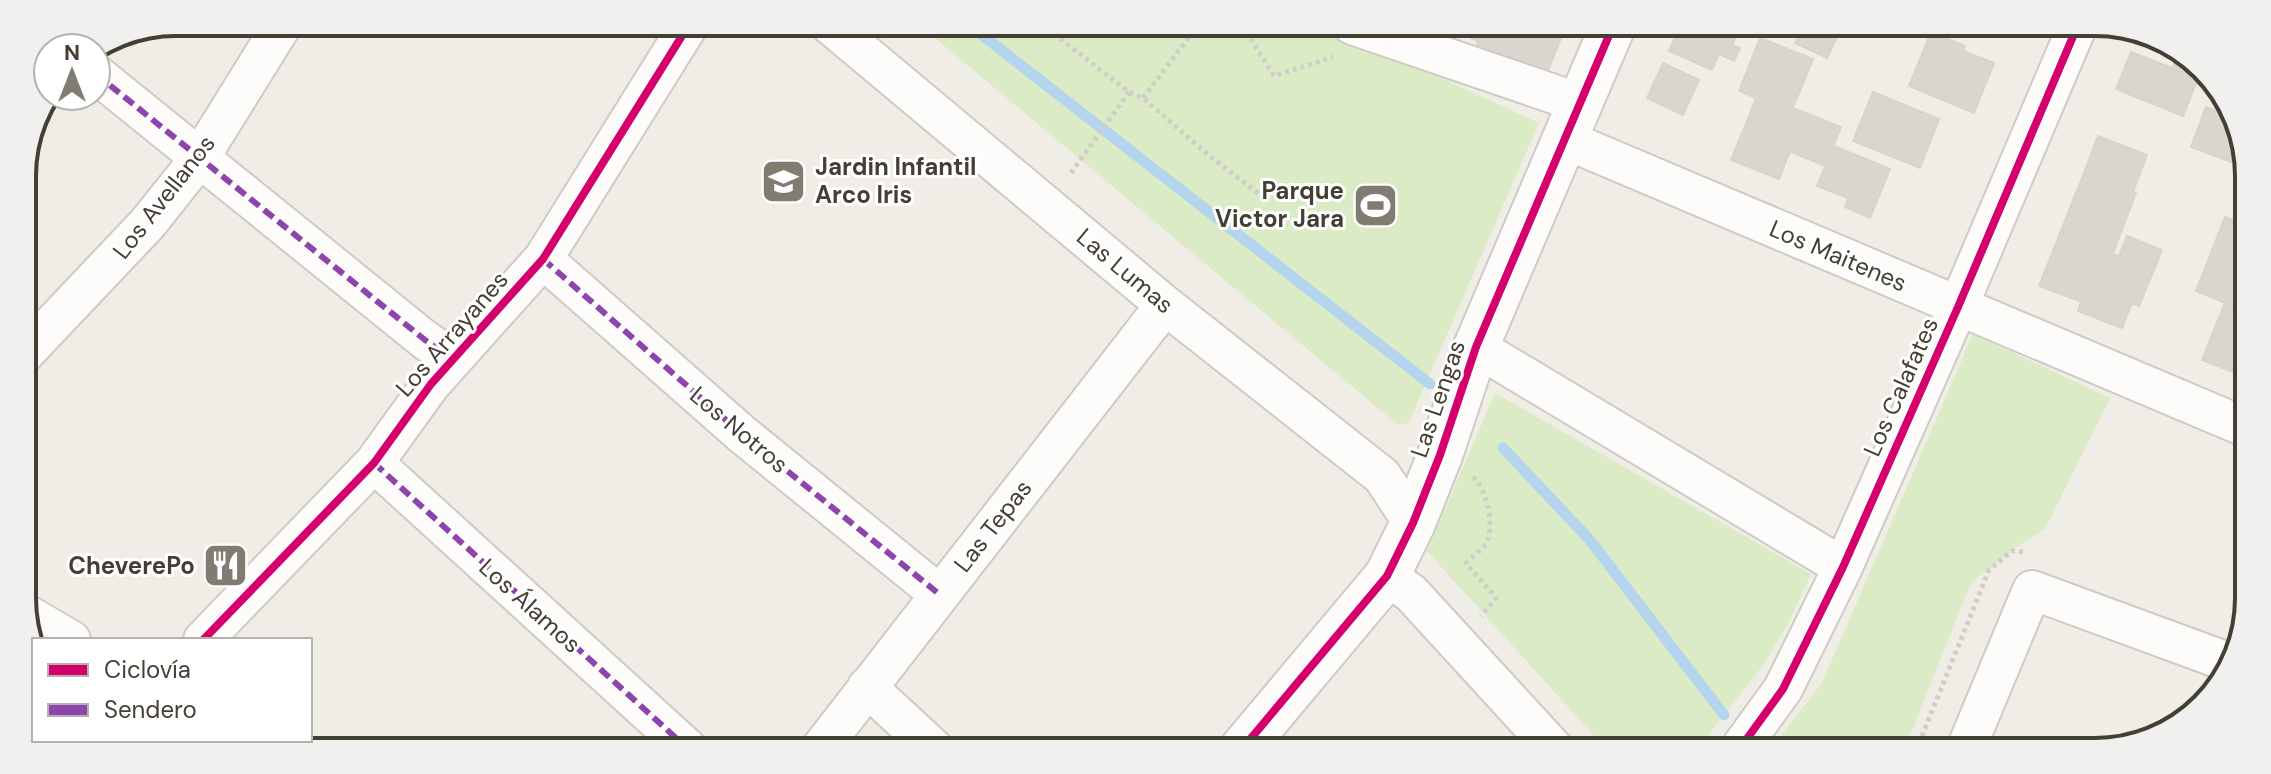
<svg xmlns="http://www.w3.org/2000/svg" width="2271" height="774" font-family="'DM Sans',sans-serif">
<style>
.green{fill:#dbebc5}
.lines{fill:none;stroke-linecap:round;stroke-linejoin:round}
.stream{stroke:#b5d5ef;stroke-width:11}
.building{fill:#d9d6cf;stroke:#d8d4cc;stroke-width:2}
.minor-casing{stroke:#cdcbc4;stroke-width:42}
.tertiary-casing{stroke:#cdcbc4;stroke-width:48}
.path{stroke:#d0cec9;stroke-width:5;stroke-dasharray:4 4;stroke-linecap:butt}
.minor{stroke:#fdfcfb;stroke-width:38}
.tertiary{stroke:#fdfcfb;stroke-width:44}
.quiet{stroke:#8e44ad;stroke-width:6;stroke-dasharray:12 6;stroke-linecap:butt}
.cycleway-casing{stroke:#fff;stroke-width:13}
.cycleway{stroke:#d6006c;stroke-width:8}
.labels{text-anchor:middle;stroke-width:6;stroke-linejoin:round;paint-order:stroke}
.poi-label{font-size:24px;font-weight:bold;fill:#453f33;stroke:#fff;text-anchor:end}
.street-label{font-size:24px;fill:#453f33;stroke:#fff}
.rim{fill:none;stroke:#453f33;stroke-width:4}
</style>
<rect width="100%" height="100%" fill="#f0ede6"/>
<path class="green" d="M918 24 1316 25 1367 44 1539 123 1409 422 1403 425 1397 424Z
M1973 334 2110 398 2045 529 2021 544 1971 583 1904 751H1769L1822 683Z
M1495 393 1811 574 1789 622 1764 664 1696 751 1607 750 1427 551Z"/>
<g class="lines">
<path class="stream" d="M968 24 1430 384
M1503 448 1589 539 1724 715"/>
</g>
<path class="building" d="M1437 25 1463 26 1459 35Z
M1477 26H1566L1544 80 1474 52 1478 41 1472 39Z
M1680 26 1740 27 1732 45 1740 48 1734 61 1719 54 1712 70 1669 51Z
M1803 26 1842 27 1827 58 1795 43Z
M1931 32 1965 46 1963 51 1994 63 1974 113 1909 86Z
M1760 38 1813 59 1787 122 1776 117 1772 125 1749 116 1756 98 1739 91Z
M2131 52 2198 78 2183 116 2116 89Z
M2178 54 2207 72 2204 80 2172 69Z
M1663 63 1699 80 1683 115 1647 98Z
M1873 92 1939 119 1920 168 1853 141Z
M2206 107 2231 116 2246 147 2242 166 2191 147Z
M1793 108 1841 127 1825 166 1777 146Z
M1749 116 1772 125 1776 117 1787 122 1777 146 1790 151 1779 179 1731 160Z
M2098 136 2147 155 2133 192 2084 173Z
M1834 146 1890 169 1870 218 1845 207 1848 198 1817 186Z
M2084 173 2136 193 2113 253 2060 233Z
M2225 217 2246 225 2245 311 2196 291Z
M2060 233 2119 256 2108 284 2095 278 2085 303 2039 286Z
M2127 236 2162 250 2139 306 2132 303 2122 328 2078 311 2081 302 2085 303 2095 278 2108 284Z
M2225 303 2245 311V357L2238 374 2202 360Z"/>
<g class="lines">
<defs>
<path id="minor" d="M829 24 1165 305 1382 476 1413 523
M1352 25 1580 103
M96 74 425 340 453 359
M1564 139 2245 427
M543 259 743 435 939 594
M1476 347 1843 567
M23 355 148 223 199 159 284 22
M374 463 687 748
M1387 576 1411 593 1555 750
M25 613 71 640
M203 640 374 463 431 384 543 259 690 23
M867 687 934 749
M234 740 243 747
M821 748 1165 305
M1738 751 1783 689 1843 567 1958 307 2077 27
M1965 751 2032 590 2228 662"/>
<path id="tertiary" d="M1242 749 1387 576 1413 523 1440 455 1476 347 1613 26"/>
</defs>
<use href="#minor" class="minor-casing"/>
<use href="#tertiary" class="tertiary-casing"/>
<path class="path" d="M1041 24 1129 92 1143 98 1206 153 1263 197
M1242 25 1274 76 1333 57
M1143 98 1198 25
M1071 173 1129 92
M1473 477C1487 488 1496 530 1485 545 1481 551 1471 557 1466 563L1496 598 1481 616
M1916 751 1989 570 2012 551 2026 552"/>
<use href="#minor" class="minor"/>
<use href="#tertiary" class="tertiary"/>
<path class="quiet" d="M96 74 425 340 453 359
M543 259 743 435 939 594
M374 463 687 748"/>
<defs>
<path id="cycleway" d="M203 640 374 463 431 384 543 259 690 23
M1242 749 1387 576 1413 523 1440 455 1476 347 1613 26
M1738 751 1783 689 1843 567 1958 307 2077 27"/>
</defs>
<use href="#cycleway" class="cycleway-casing"/>
<use href="#cycleway" class="cycleway"/>
</g>
<defs>
<symbol id="school-square" viewBox="-11 -11 22 22"><rect x="-9" y="-9" width="18" height="18" rx="4" fill="#817c72" stroke="#fff"/><path d="M0-5L7-2L0 1L-7-2ZM-4 1L0 2.5L4 1V4Q0 6-4 4Z" fill="#fff"/></symbol>
<symbol id="stadium-square" viewBox="-11 -11 22 22"><rect x="-9" y="-9" width="18" height="18" rx="4" fill="#817c72" stroke="#fff"/><path d="M0-5a6.5 5 0 1 0 0 10a6.5 5 0 1 0 0-10ZM-3.5-1.8h7v3.6h-7Z" fill="#fff"/></symbol>
<symbol id="restaurant-square" viewBox="-11 -11 22 22"><rect x="-9" y="-9" width="18" height="18" rx="4" fill="#817c72" stroke="#fff"/><path d="M-5-6h1v4h1v-4h1v4h1v-4h1v5L-1.5 .5V6h-2V.5L-5-1ZM5-6V6H3V1.5H1.5Q1.5-4 5-6Z" fill="#fff"/></symbol>
</defs>
<g fill-rule="evenodd">
<use href="#school-square" x="758" y="156" width="51" height="51"/>
<use href="#stadium-square" x="1350" y="180" width="51" height="51"/>
<use href="#restaurant-square" x="200" y="540" width="51" height="51"/>
</g>
<g class="labels">
<g class="poi-label">
<text x="815" y="175" text-anchor="start">Jardin Infantil<tspan x="815" dy="28">Arco Iris</tspan></text>
<text x="1344" y="199">Parque<tspan x="1344" dy="28">Victor Jara</tspan></text>
<text x="195" y="574">CheverePo</text>
</g>
<g class="street-label">
<text transform="translate(164 197) rotate(-52)" y="8">Los Avellanos</text>
<text transform="translate(1838 256) rotate(23)" y="8">Los Maitenes</text>
<text transform="translate(1125 271) rotate(40)" y="8">Las Lumas</text>
<text transform="translate(452 334) rotate(-49)" y="8">Los Arrayanes</text>
<text transform="translate(1901 387) rotate(-66)" y="8">Los Calafates</text>
<text transform="translate(1438 399) rotate(-71)" y="8">Las Lengas</text>
<text transform="translate(739 430) rotate(40)" y="8">Los Notros</text>
<text transform="translate(993 526) rotate(-52)" y="8">Las Tepas</text>
<text transform="translate(530 606) rotate(42)" y="8">Los Álamos</text>
</g>
</g>
<path d="M0 0H2271V774H0ZM176 36H2095A140 140 0 0 1 2235 176V598A140 140 0 0 1 2095 738H176A140 140 0 0 1 36 598V176A140 140 0 0 1 176 36Z" fill="#f0f0ef" fill-rule="evenodd"/>
<path class="rim" d="M176 36H2095A140 140 0 0 1 2235 176V598A140 140 0 0 1 2095 738H176A140 140 0 0 1 36 598V176A140 140 0 0 1 176 36Z"/>
<rect x="32" y="638" width="280" height="104" fill="#ffffff" stroke="#b5b2ad" stroke-width="2"/>
<rect x="48" y="664" width="40" height="12" fill="#d6006c" stroke="#b5b2ad" stroke-width="2"/>
<text x="104" y="678" font-size="24" fill="#453f33">Ciclovía</text>
<rect x="48" y="704" width="40" height="12" fill="#8e44ad" stroke="#b5b2ad" stroke-width="2"/>
<text x="104" y="718" font-size="24" fill="#453f33">Sendero</text>
<g transform="translate(72 72)"><circle r="38" fill="#ffffff" stroke="#b5b2ad" stroke-width="2"/>
<path d="M0-6L14 30L0 20L-14 30Z" fill="#817c72"/>
<text y="-12" font-size="22" font-weight="bold" text-anchor="middle" fill="#453f33">N</text>
</g>
</svg>
